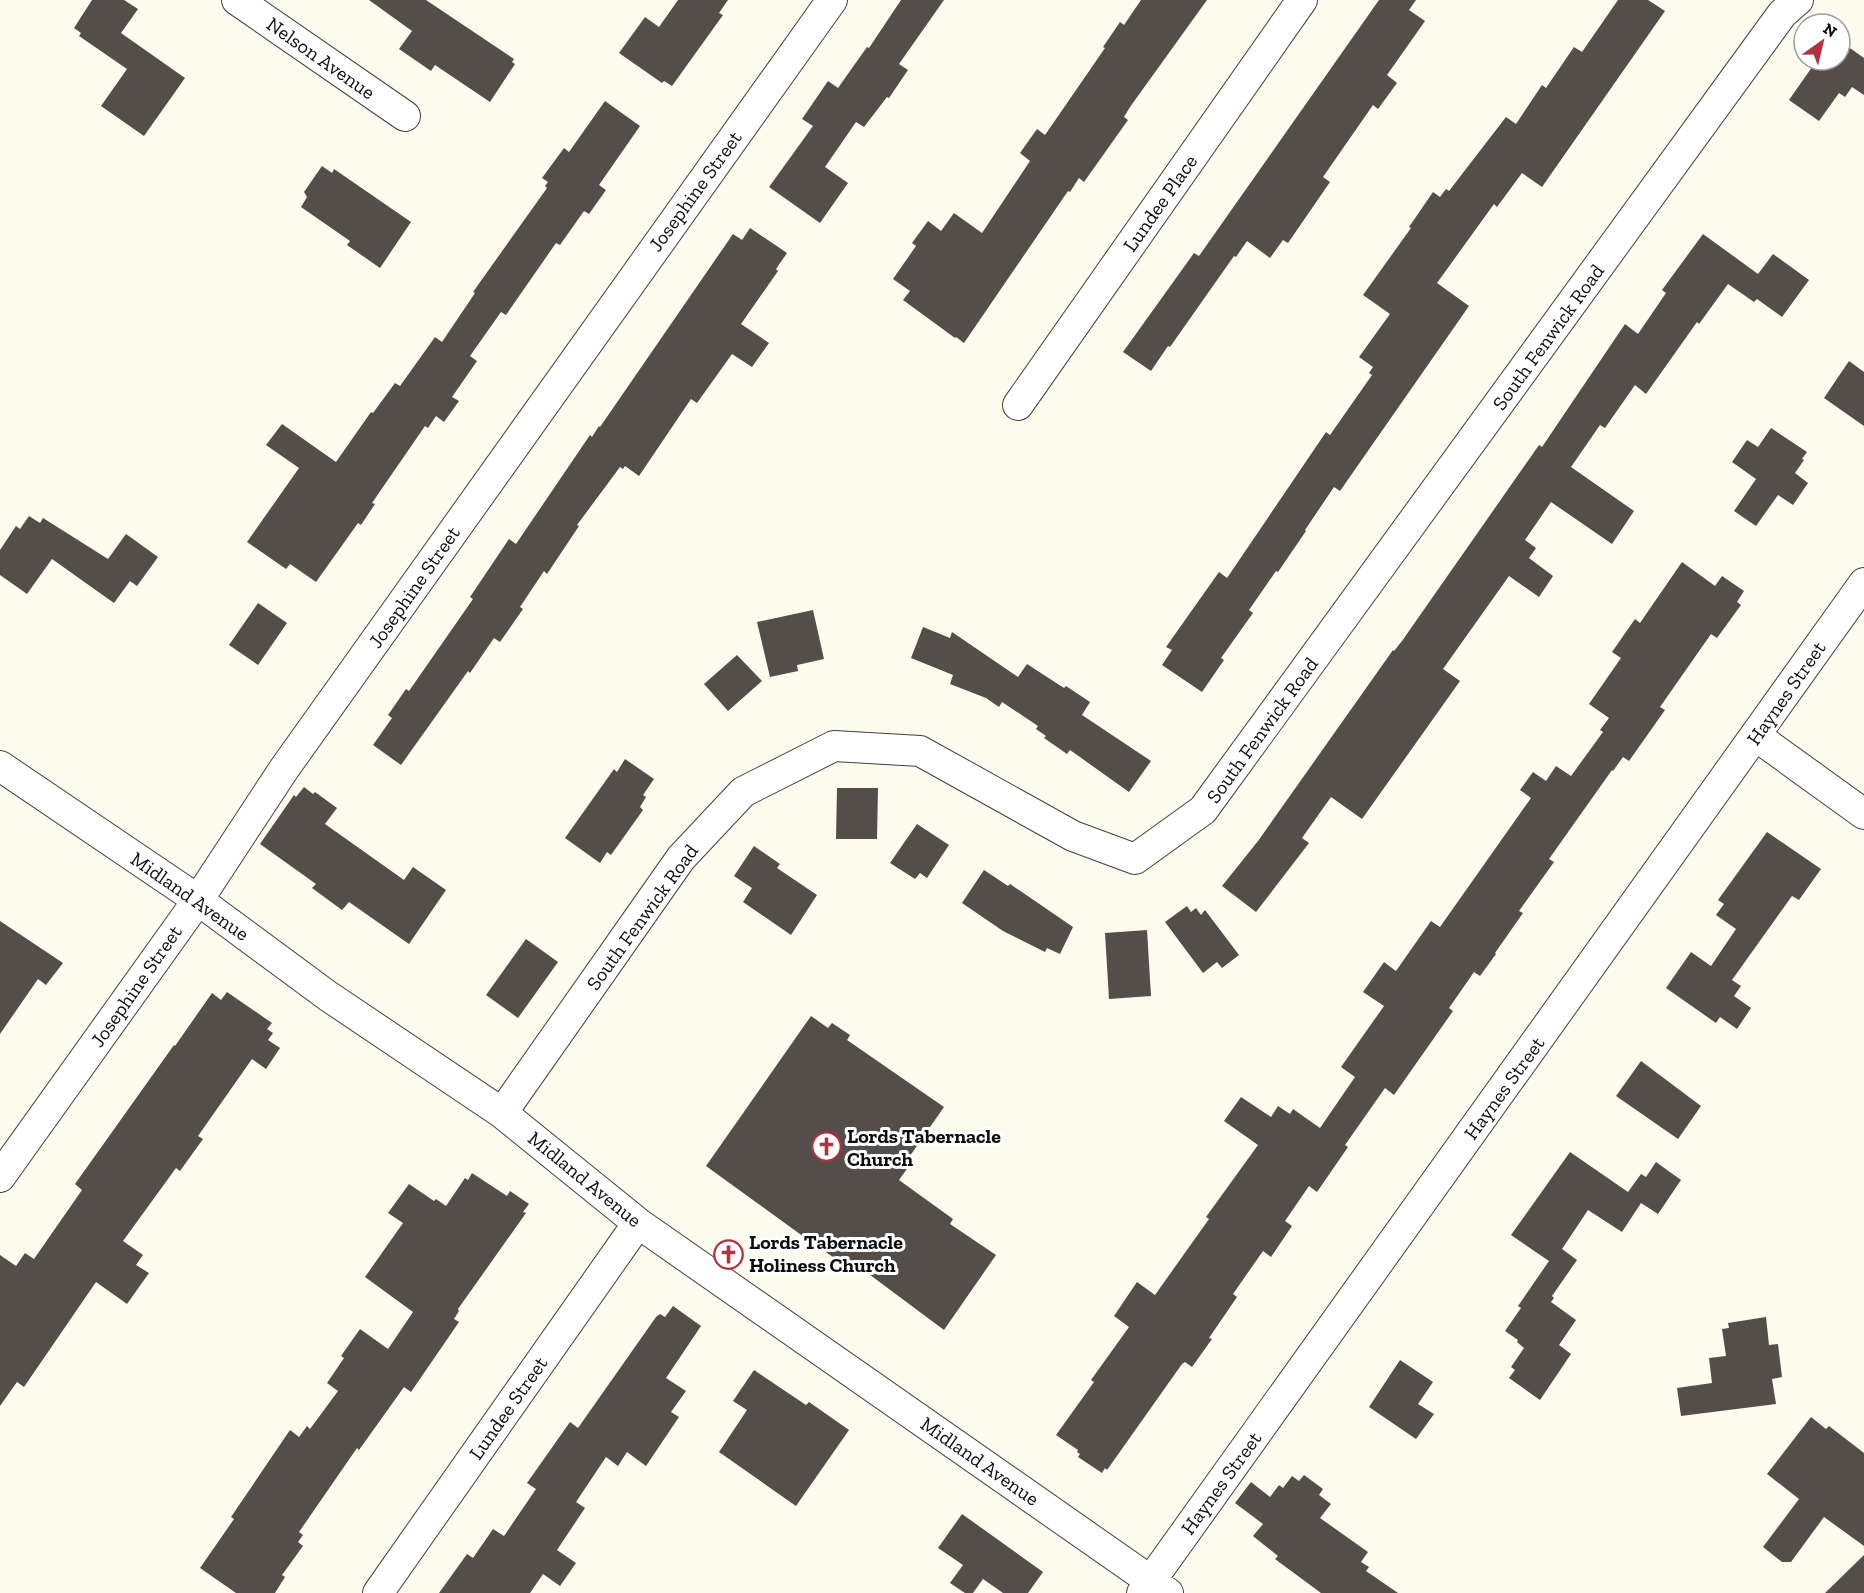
<svg xmlns="http://www.w3.org/2000/svg" width="1864" height="1593" font-family="'Zilla Slab',serif">
<style>
.building{fill:#544e4a}
.lines{fill:none;stroke-linecap:round;stroke-linejoin:round}
.minor-casing{stroke:#404040;stroke-width:32}
.minor{stroke:#fff;stroke-width:30}
.labels{text-anchor:middle;stroke-width:6;stroke-linejoin:round;paint-order:stroke}
.street-label{font-size:20px;fill:#0d0d0d;stroke:#fff}
.poi-label{font-size:20px;font-weight:bold;fill:#0d0d0d;stroke:#fff;text-anchor:start}
</style>
<rect width="100%" height="100%" fill="#fdfaee"/>
<path class="building" d="M92 0H124L138 9 121 33 185 78 144 136 101 106 127 69 79 36 81 33 74 28Z
M369 0H426L514 59 512 62 515 64 490 102 435 65 431 71 399 49 412 31Z
M678 0H728L719 13 723 15 672 86 664 81 662 83 619 53 645 17 659 27Z
M901 0H944L899 64 908 70 889 98 887 97 864 127 856 122 825 167 848 183 820 223 769 187 813 126 802 119 828 81 838 88 867 47 869 48Z
M1141 0H1207L1130 107 1124 117 1128 120 1084 182 1079 178 1070 192 1068 191 964 343 956 337 955 338 903 300 910 291 893 279 916 246 912 243 928 221 941 231 954 213 982 233 1030 161 1020 153 1037 129 1045 135 1105 48 1103 47 1120 22 1124 25Z
M1379 0H1416L1409 10 1425 21 1387 75 1397 83 1378 109 1373 105 1323 177 1330 182 1288 243 1283 240 1270 258 1247 241 1236 257 1234 256 1170 347 1168 346 1151 371 1123 352 1194 253 1199 256Z
M1618 0H1648L1665 11 1542 187 1522 173 1497 207 1494 204 1437 283 1469 306 1340 491 1334 487 1305 530 1306 531 1278 572 1276 571 1249 610 1253 613 1221 658 1224 660 1202 692 1162 665 1172 650 1166 647 1219 572 1227 578 1326 432 1330 435 1372 375 1369 373 1373 367 1359 357 1390 314 1363 295 1411 228 1409 227 1433 192 1440 197 1446 189 1449 191 1506 117 1516 124 1542 85 1546 88 1574 47 1582 52Z
M1840 41 1864 58V95L1852 87 1845 97 1839 93 1819 121 1789 100 1817 60H1840Z
M605 101 640 126 599 185 606 190 589 214 584 211 560 245 556 243 506 315 501 312 470 356 477 361 452 397 459 401 444 422 436 416 428 428 425 426 372 503 375 504 361 525 358 523 316 582 290 564 286 569 247 542 299 468 266 445 282 424 336 462 371 412 373 413 395 383 400 386 435 337 442 342 475 293 473 292 547 188 545 186 548 182 542 178 564 148 569 152Z
M322 166 332 173 334 169 411 222 380 268 347 245 350 241 301 207 307 197 304 192Z
M750 228 787 253 776 269 778 271 741 324 769 343 752 367 732 354 697 403 691 399 639 476 625 466 623 469 620 467 577 525 579 526 547 574 544 571 520 607 523 609 500 642 494 638 470 673 468 671 401 765 373 745 392 718 388 715 406 689 409 691 473 599 470 597 509 539 516 544 590 435 592 437 599 426 600 427 733 234 742 240Z
M1703 234 1758 274 1773 254 1809 280 1782 317 1757 299 1754 302 1728 284 1699 324 1697 322 1646 394 1635 385 1605 428 1600 425 1571 467 1634 511 1612 544 1551 502 1525 540 1536 548 1529 558 1553 576 1539 597 1509 576 1443 669 1460 681 1362 819 1331 797 1302 838 1309 843 1256 912 1222 886 1258 841 1393 650 1394 651 1402 641 1539 445 1542 447 1625 324 1638 334 1666 293 1662 290Z
M1849 361 1864 372V426L1824 398Z
M1771 428 1807 452 1802 459 1804 460 1795 473 1808 483 1793 505 1778 495 1756 526 1734 511 1756 479 1732 462 1747 440 1758 447Z
M29 516 40 523 43 518 108 559 126 534 158 557 137 586 130 581 114 603 52 559 27 594 0 575V550L16 526 20 529Z
M1682 562 1715 586 1722 576 1744 591 1737 602 1741 605 1717 638 1711 634 1660 707 1665 710 1629 761 1623 757 1613 771 1612 770 1549 859 1554 862 1519 911 1523 913 1495 953 1496 954 1480 976 1474 972 1449 1008 1453 1011 1394 1095 1385 1088 1345 1145 1348 1147 1317 1192 1309 1186 1285 1221 1292 1226 1271 1257 1263 1251 1233 1294 1237 1297 1209 1338 1212 1339 1192 1367 1185 1362 1182 1364 1107 1470 1105 1468 1102 1473 1078 1457 1080 1454 1077 1452 1078 1450 1056 1435 1094 1382 1091 1380 1129 1327 1114 1316 1137 1282 1155 1295 1209 1219 1206 1217 1258 1145 1224 1121 1241 1097 1271 1117 1278 1106 1290 1114 1293 1109 1320 1128 1355 1077 1341 1067 1384 1006 1363 992 1384 962 1396 971 1431 921 1440 927 1531 798 1520 790 1533 772 1546 781 1556 766 1571 776 1603 732 1600 730 1609 718 1589 704 1621 658 1612 652 1635 619 1640 623Z
M258 603 287 623 258 665 229 645Z
M813 610 824 659 797 665 798 671 770 677 757 622Z
M923 627 950 638 952 632 1018 677 1027 664 1064 688 1066 686 1090 702 1082 715 1151 761 1129 792 1070 750 1067 754 1044 738 1046 736 1036 729 1038 726 1002 702 999 707 986 698 950 684 953 675 911 658Z
M737 655 762 681 728 711 704 684Z
M625 759 654 779 643 795 646 797 640 807 643 810 611 855 607 852 600 863 565 838 614 769 617 772Z
M304 787 313 794 315 792 337 808 325 824 404 880 413 867 446 890 409 944 349 902 342 910 312 888 316 884 260 844 294 795 296 797Z
M837 788H878L877 839H836Z
M917 824 949 845 927 878 920 873 915 879 890 863Z
M1767 832 1821 869 1799 900 1792 896 1732 980 1741 986 1734 996 1751 1008 1737 1029 1720 1017 1716 1023 1666 988 1691 952 1711 966 1736 929 1716 915 1724 904 1718 900Z
M754 846 780 864 777 868 817 895 791 935 743 902 752 888 734 876Z
M984 870 1008 886 1010 884 1073 927 1060 954 1047 948 1045 952 1003 931 962 903Z
M1187 906 1191 912 1196 908 1201 915 1205 910 1239 955 1222 968 1217 962 1203 973 1165 922Z
M0 921 63 963 46 985 38 979 0 1034Z
M1147 930 1151 996 1109 999 1105 933Z
M526 939 558 962 518 1018 486 995Z
M227 992 272 1023 267 1029 273 1033 268 1040 280 1048 266 1069 252 1059 198 1136 203 1139 180 1171 176 1168 123 1241 143 1255 136 1265 149 1273 127 1304 96 1282 24 1387 17 1382 0 1406V1255L16 1266 25 1253 34 1259 82 1190 75 1184 174 1045 175 1046 212 993 221 1000Z
M811 1016 828 1028 832 1023 850 1035 847 1040 944 1107 905 1163 909 1166 899 1180 953 1219 950 1224 996 1255 944 1330 846 1257 842 1263 815 1245 706 1166Z
M1641 1061 1701 1106 1678 1139 1616 1096Z
M1570 1152 1628 1192 1641 1174 1646 1177 1656 1162 1681 1180 1658 1214 1641 1203 1622 1232 1588 1210 1562 1249 1577 1260 1552 1296 1554 1298 1551 1302 1576 1320 1559 1345 1571 1354 1540 1400 1509 1378 1515 1370 1511 1367 1524 1348 1517 1342 1518 1340 1505 1331 1521 1308 1518 1306 1549 1261 1511 1235Z
M472 1173 507 1196 510 1191 529 1204 523 1212 526 1213 458 1309 459 1311 454 1319 459 1322 411 1392 404 1387 359 1450 357 1448 299 1532 303 1535 298 1542 303 1546 282 1575 285 1577 275 1593H236L200 1568 234 1519 231 1517 290 1430 299 1437 307 1426 310 1429 338 1391 327 1383 344 1358 341 1356 360 1329 388 1349 413 1312 365 1277 403 1223 388 1213 409 1184 434 1201 436 1199 446 1206 465 1178 468 1180Z
M673 1306 701 1326 666 1378 686 1391 671 1412 679 1417 646 1466 627 1452 618 1466 606 1457 576 1502 585 1508 557 1550 576 1563 560 1586 543 1574 530 1593H439L467 1554 473 1558 493 1529 504 1536 536 1489 527 1483 570 1422 578 1428 656 1317 660 1314 665 1317Z
M1766 1317 1769 1345 1778 1344 1782 1377 1772 1379 1776 1404 1681 1416 1677 1388 1712 1383 1709 1358 1726 1356 1722 1329 1729 1328 1728 1323Z
M1400 1360 1433 1382 1418 1404 1434 1414 1416 1439 1369 1407Z
M754 1370 806 1405 809 1402 849 1430 796 1506 719 1452 747 1410 733 1401Z
M1811 1417 1826 1429 1829 1426 1864 1453V1546L1824 1517 1791 1562H1782L1763 1547 1799 1499 1767 1474Z
M1304 1475 1323 1489 1319 1495 1331 1504 1320 1518 1368 1552 1361 1562 1369 1567 1366 1571 1398 1593H1321L1275 1559 1278 1556 1253 1536 1263 1524 1235 1503 1251 1482 1270 1497 1279 1485 1283 1488 1292 1476 1299 1481Z
M962 1514 1043 1572 1028 1593H1003L983 1579 973 1593H965L950 1583 963 1565 938 1548Z
M1864 1555V1593H1825Z"/>
<g class="lines">
<defs>
<path id="minor" d="M237 0 405 116
M1018 405 1302 0
M1756 736 1864 814
M0 766 198 900 328 996 502 1113 638 1223 1168 1593
M502 1113 681 858 743 792 834 746 920 751 1073 836 1135 859 1203 810 1782 14 1798 0
M0 1177 198 900 284 769 832 0
M378 1593 638 1223
M1142 1593 1864 583"/>
</defs>
<use href="#minor" class="minor-casing"/>
<use href="#minor" class="minor"/>
</g>
<defs>
<symbol id="church-ring" viewBox="-11 -11 22 22"><circle r="9.5" fill="#fff" stroke="#af323e" stroke-width="1.5"/><path d="M-1.2-6h2.4v3.5h3.3v2.4h-3.3V6h-2.4V-.1h-3.3v-2.4h3.3Z" fill="#af323e"/></symbol>
</defs>
<g fill-rule="evenodd">
<use href="#church-ring" x="810" y="1130" width="33" height="33"/>
<use href="#church-ring" x="712" y="1238" width="33" height="33"/>
</g>
<g class="labels">
<g class="street-label">
<text transform="translate(321 58) rotate(35)" y="7">Nelson Avenue</text>
<text transform="translate(695 191) rotate(-54)" y="7">Josephine Street</text>
<text transform="translate(1160 203) rotate(-55)" y="7">Lundee Place</text>
<text transform="translate(1548 337) rotate(-54)" y="7">South Fenwick Road</text>
<text transform="translate(414 587) rotate(-55)" y="7">Josephine Street</text>
<text transform="translate(1786 693) rotate(-55)" y="7">Haynes Street</text>
<text transform="translate(1262 730) rotate(-54)" y="7">South Fenwick Road</text>
<text transform="translate(190 896) rotate(35)" y="7">Midland Avenue</text>
<text transform="translate(642 917) rotate(-54)" y="7">South Fenwick Road</text>
<text transform="translate(136 986) rotate(-55)" y="7">Josephine Street</text>
<text transform="translate(1504 1088) rotate(-54)" y="7">Haynes Street</text>
<text transform="translate(585 1179) rotate(39)" y="7">Midland Avenue</text>
<text transform="translate(508 1408) rotate(-55)" y="7">Lundee Street</text>
<text transform="translate(980 1461) rotate(35)" y="7">Midland Avenue</text>
<text transform="translate(1221 1483) rotate(-54)" y="7">Haynes Street</text>
</g>
<g class="poi-label">
<text x="847" y="1143">Lords Tabernacle<tspan x="847" dy="23">Church</tspan></text>
<text x="749" y="1249">Lords Tabernacle<tspan x="749" dy="23">Holiness Church</tspan></text>
</g>
</g>
<g transform="translate(1822 42) rotate(34)"><circle r="28" fill="#ffffff" stroke="#9e9e9e" stroke-width="1.5"/>
<path d="M0-4.5L10 22L0 15L-10 22Z" fill="#af323e"/>
<text y="-9" font-size="16" font-weight="bold" text-anchor="middle" fill="#0d0d0d">N</text>
</g>
</svg>
